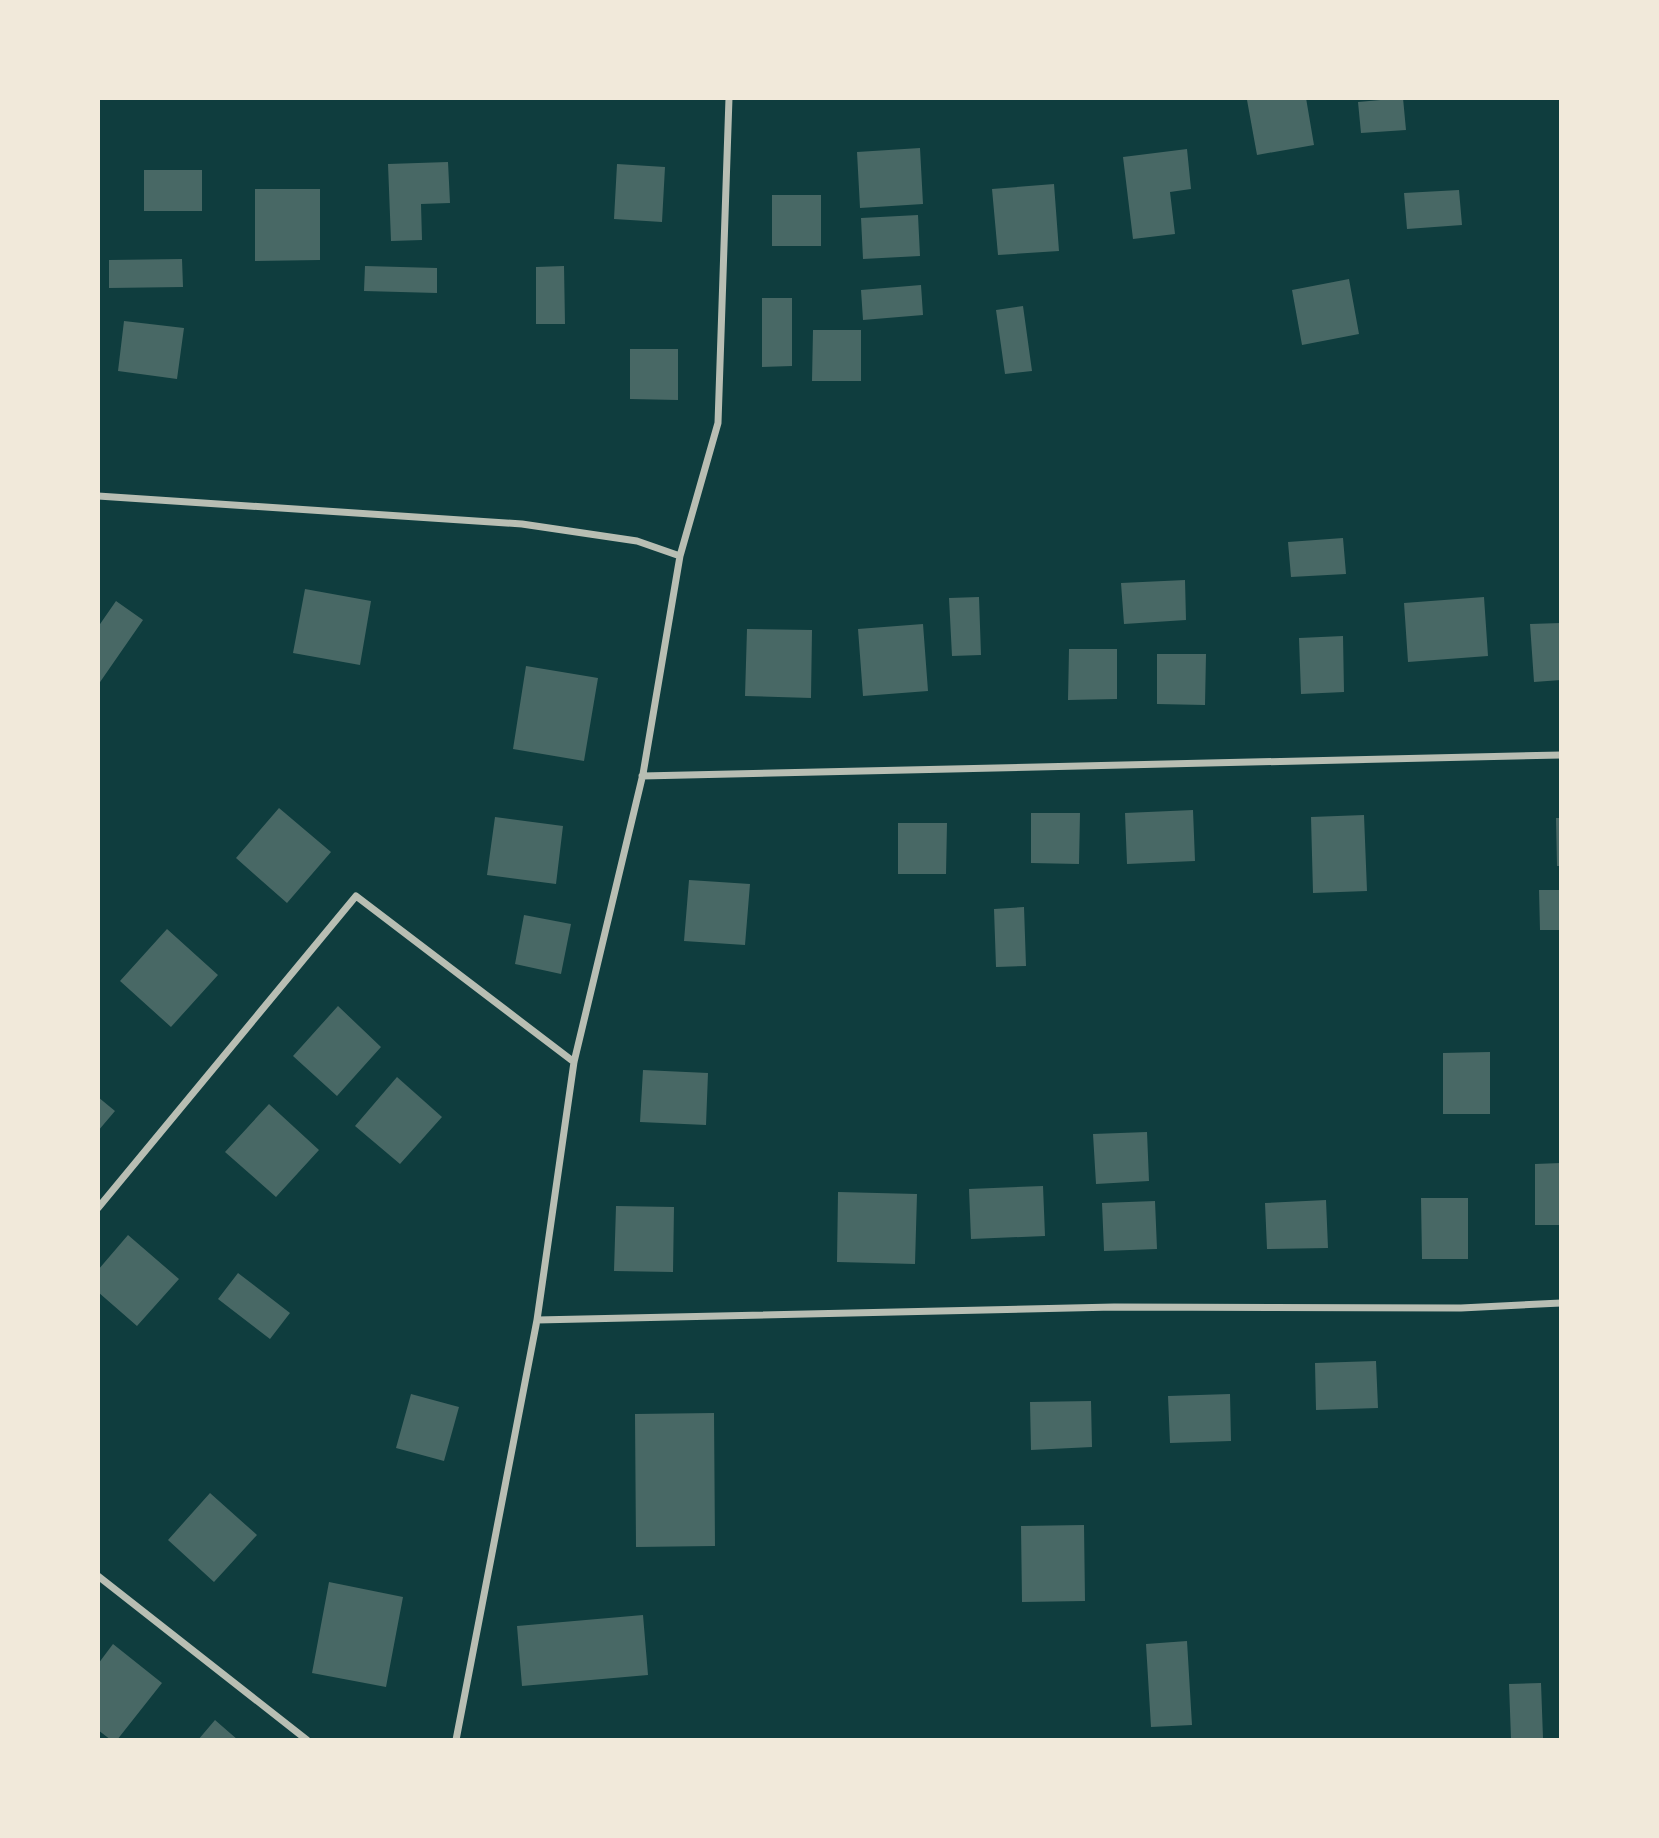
<svg xmlns="http://www.w3.org/2000/svg" width="1659" height="1838" font-family="Mulish,sans-serif">
<style>
.building{fill:#486865}
.lines{fill:none;stroke-linecap:round;stroke-linejoin:round}
.minor{stroke:#b8beb3;stroke-width:7}
</style>
<rect width="100%" height="100%" fill="#0f3d3e"/>
<path class="building" d="M1260 98H1306L1314 145 1257 155 1247 100Z
M1403 98 1406 130 1361 133 1358 102Z
M920 148 923 204 860 208 857 152Z
M1187 149 1191 189 1170 192 1175 234 1133 239 1123 157Z
M448 162 450 203 421 204 422 240 391 241 388 164Z
M617 164 665 167 662 222 614 219Z
M144 170H202V211H144Z
M1054 184 1059 251 998 255 992 189Z
M255 189H320V260L255 261Z
M1459 190 1462 225 1407 229 1404 193Z
M772 195H821V246H772Z
M918 215 920 256 863 259 861 218Z
M182 259 183 287 109 288V260Z
M365 266 437 268V293L364 291Z
M564 266 565 324H536V267Z
M1349 279 1359 334 1302 345 1292 290Z
M921 285 923 315 863 320 861 290Z
M762 298H792V366L762 367Z
M1023 306 1032 371 1005 374 996 310Z
M124 321 184 328 177 379 118 371Z
M813 330H861V381H812Z
M630 349H678V400L630 399Z
M1343 538 1346 574 1291 577 1288 542Z
M1185 580 1186 620 1124 624 1121 583Z
M305 589 371 601 360 665 293 653Z
M979 597 981 655 952 656 949 598Z
M1484 597 1488 656 1408 662 1404 603Z
M116 601 143 620 98 685V627Z
M1561 623V680L1534 682 1530 624Z
M923 624 928 691 863 696 858 629Z
M747 629 812 630 811 698 745 696Z
M1343 636 1344 692 1301 694 1299 638Z
M1069 649H1117V699L1068 700Z
M1157 654H1206L1205 705 1157 704Z
M526 666 598 678 584 761 513 749Z
M279 808 331 852 287 903 236 858Z
M1193 810 1195 861 1127 864 1125 813Z
M1031 813H1080L1079 864 1031 863Z
M1364 815 1367 891 1313 893 1311 817Z
M495 817 563 826 556 884 487 875Z
M1556 818H1561V866H1557Z
M898 823H947L946 874H898Z
M689 880 750 884 745 945 684 941Z
M1539 890H1561V930H1540Z
M1024 907 1026 966 996 967 994 909Z
M524 915 571 924 561 974 515 964Z
M167 929 218 975 171 1027 120 981Z
M338 1006 381 1047 337 1096 293 1056Z
M1490 1052V1114H1443V1053Z
M643 1070 708 1073 706 1125 640 1122Z
M397 1077 442 1117 400 1164 355 1126Z
M98 1097 115 1111 98 1131Z
M269 1104 319 1150 276 1197 225 1152Z
M1147 1132 1149 1181 1096 1184 1093 1134Z
M1561 1163V1225H1535V1164Z
M1043 1186 1045 1236 971 1239 969 1189Z
M838 1192 917 1194 915 1264 837 1262Z
M1421 1198H1468V1259H1422Z
M1326 1200 1328 1248 1267 1249 1265 1203Z
M1155 1201 1157 1249 1104 1251 1102 1203Z
M616 1206 674 1207 673 1272 614 1271Z
M128 1235 179 1279 137 1326 98 1292V1270Z
M238 1273 290 1313 270 1339 218 1299Z
M1376 1361 1378 1408 1316 1410 1315 1363Z
M411 1394 459 1407 444 1461 396 1448Z
M1230 1394 1231 1441 1170 1443 1168 1396Z
M1091 1401 1092 1447 1031 1450 1030 1402Z
M714 1413 715 1546 636 1547 635 1414Z
M210 1493 257 1535 214 1582 168 1540Z
M1084 1525 1085 1601 1022 1602 1021 1526Z
M329 1582 403 1597 386 1687 312 1673Z
M643 1615 648 1675 522 1686 517 1626Z
M1187 1641 1192 1725 1151 1727 1146 1644Z
M113 1644 162 1683 117 1740H111L98 1730V1664Z
M1541 1683 1543 1738 1511 1739 1509 1684Z
M215 1720 238 1740H198Z"/>
<g class="lines">
<path class="minor" d="M98 496 522 524 637 541 680 556
M642 776 1561 755
M98 1208 356 896 574 1062
M537 1320 1114 1307 1461 1308 1561 1303
M98 1576 307 1740
M456 1740 537 1320 574 1062 643 774 680 556 718 423 729 98"/>
</g>
<rect width="1659" height="1838" fill="none" stroke="#f1e9da" stroke-width="200"/>
</svg>
